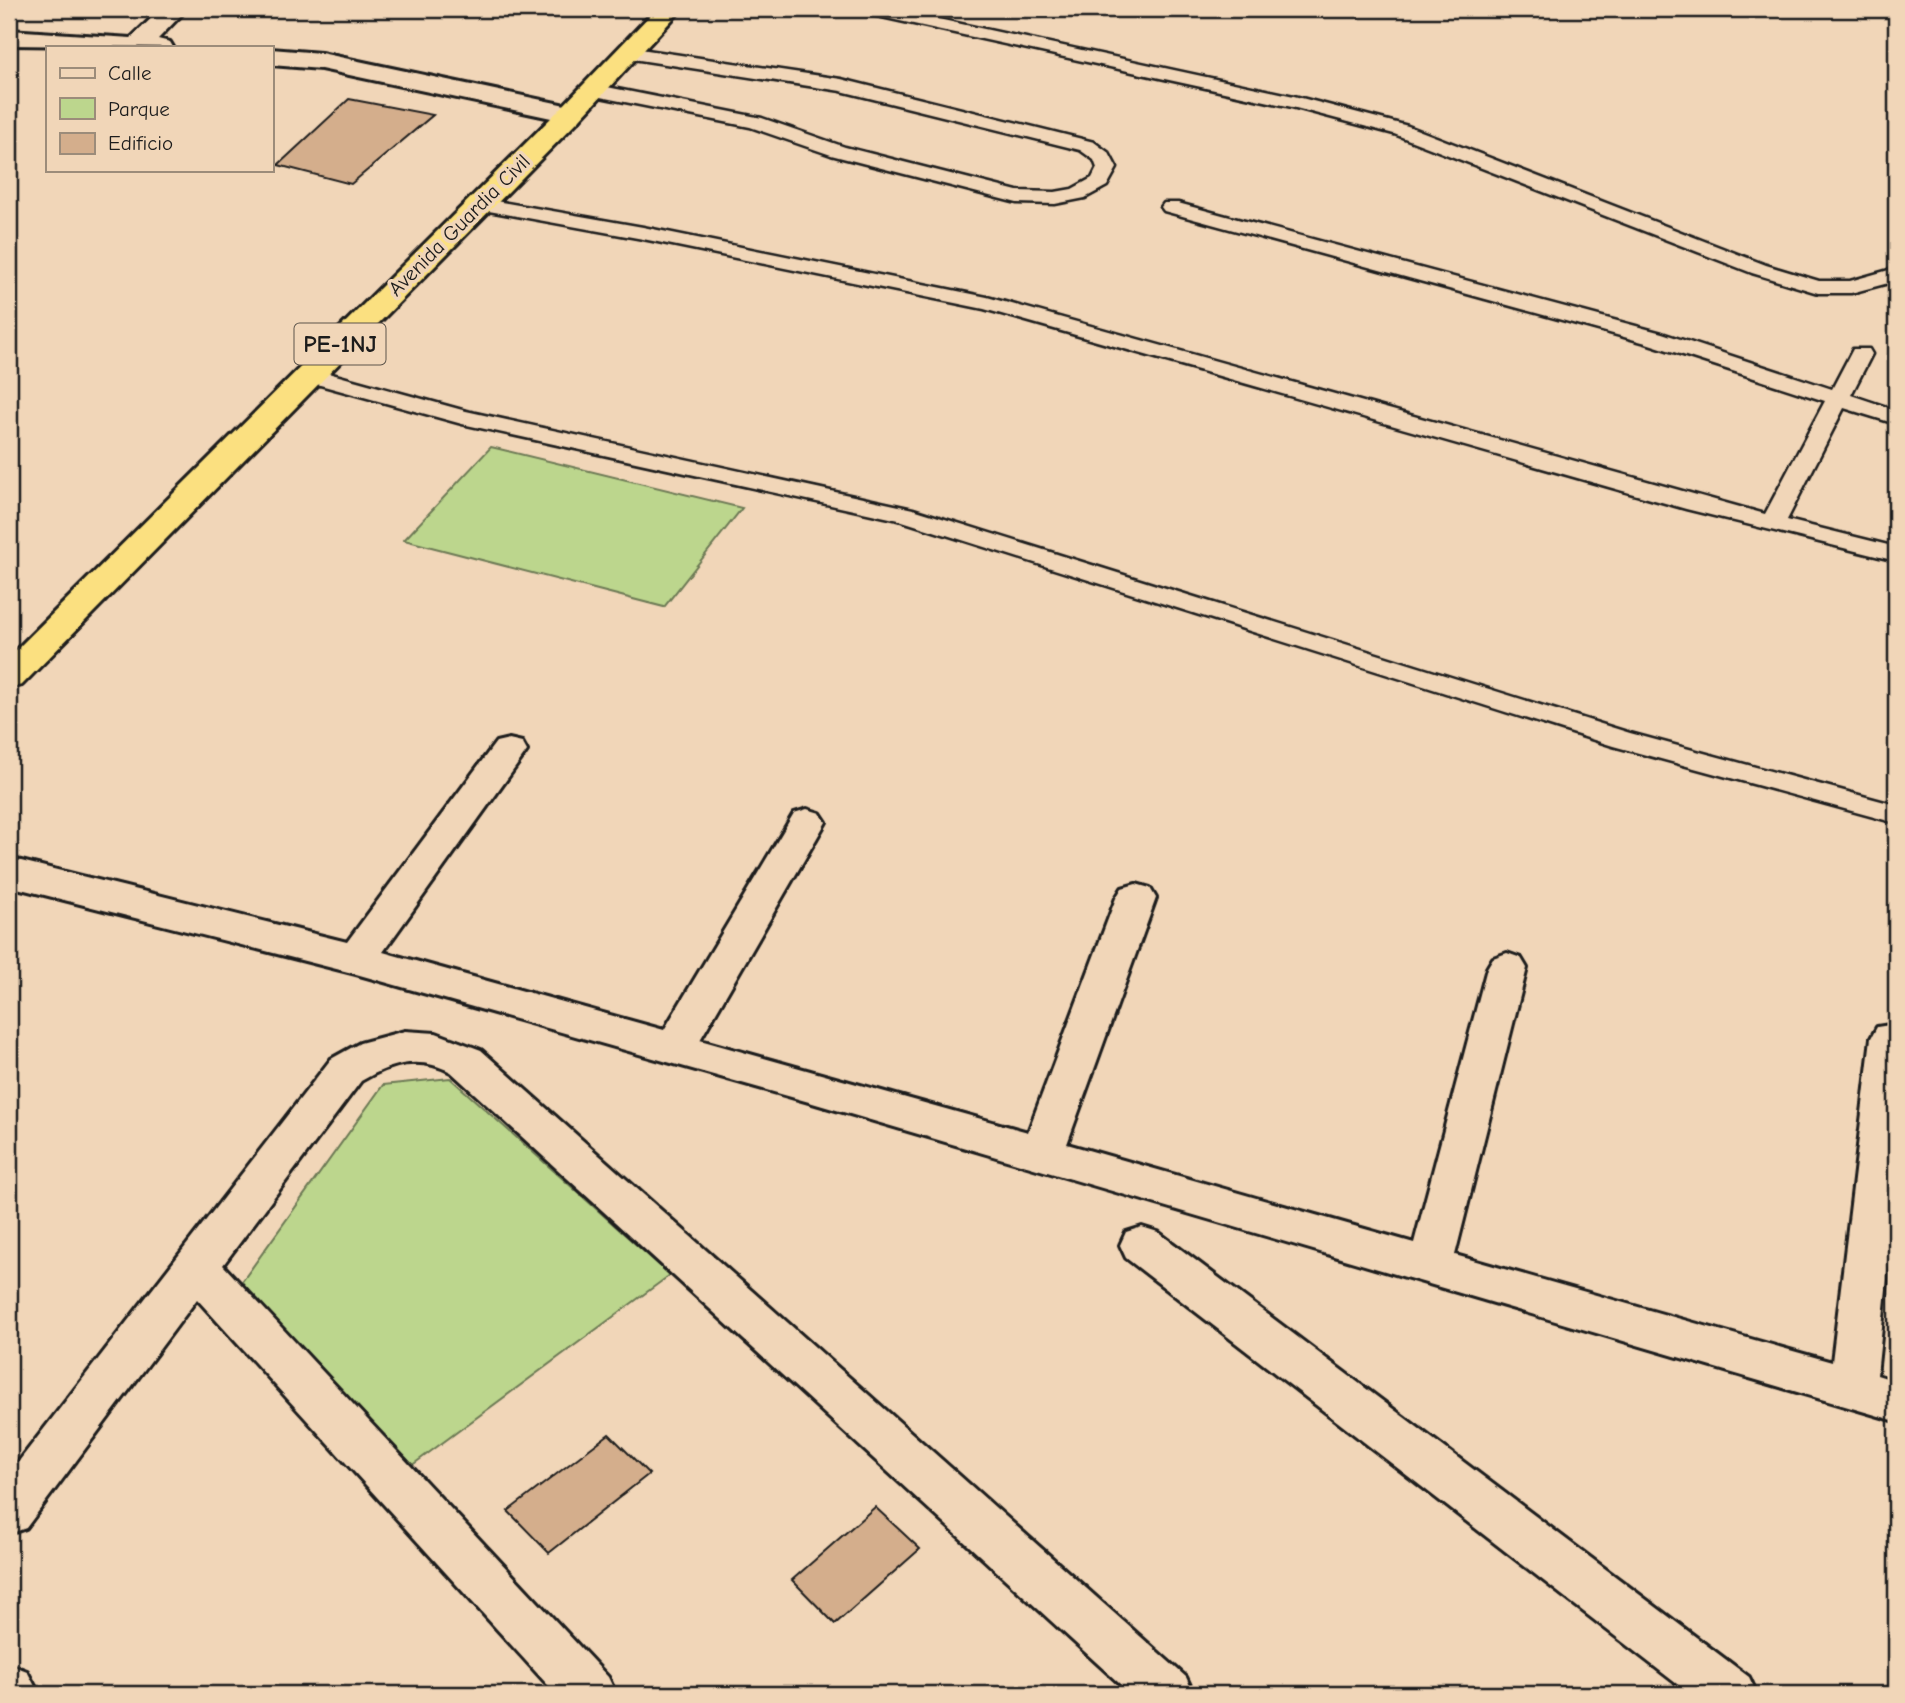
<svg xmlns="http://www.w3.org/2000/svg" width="1905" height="1703" font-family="'Comic Neue',sans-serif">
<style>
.green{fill:#bcd68d;stroke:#6c7954;stroke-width:2}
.building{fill:#d4ae8c;stroke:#1c1c1c;stroke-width:2}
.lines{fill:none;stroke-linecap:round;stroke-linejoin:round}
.service-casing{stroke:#1c1c1c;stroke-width:5}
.minor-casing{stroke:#1c1c1c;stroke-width:6}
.trunk-casing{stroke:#1c1c1c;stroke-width:6}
.service{fill:#f1d6b8;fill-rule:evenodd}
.minor{fill:#f1d6b8;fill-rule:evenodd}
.trunk{fill:#fbe080;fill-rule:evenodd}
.labels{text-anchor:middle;stroke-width:7;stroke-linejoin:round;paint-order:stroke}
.far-street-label{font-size:21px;fill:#1c1c1c;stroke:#f1d6b8}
.shield{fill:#f1d6b8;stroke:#5c544b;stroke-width:2}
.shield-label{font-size:24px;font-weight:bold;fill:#1c1c1c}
</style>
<rect width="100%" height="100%" fill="#f1d6b8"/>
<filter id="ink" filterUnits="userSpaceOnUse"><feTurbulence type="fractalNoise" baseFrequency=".0143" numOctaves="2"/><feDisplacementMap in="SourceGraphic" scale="14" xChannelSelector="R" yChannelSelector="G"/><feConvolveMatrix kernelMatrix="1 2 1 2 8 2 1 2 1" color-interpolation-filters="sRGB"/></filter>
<g filter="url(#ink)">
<path class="green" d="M491 447 742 508 664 607 404 540Z
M450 1078 670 1275 411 1466 241 1283 383 1085Z"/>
<path class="building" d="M349 99 433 115 351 184 278 165Z
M609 1434 649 1474 549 1553 508 1511Z
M875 1507 920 1549 835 1624 792 1580Z"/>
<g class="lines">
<defs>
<path id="service" d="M859 9H892L1294 96 1408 126 1766 265 1819 281H1850L1896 268V281L1851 293H1818L1752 273 1394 134 1292 107 868 14Z
M627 47 841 79 1094 142 1109 153 1117 168 1107 186 1085 198 1055 204 1017 203 831 155 750 127 585 94 583 90 585 86 592 84 762 118 845 147 1017 191 1055 192 1072 189 1092 178 1097 168 1094 160 1080 150 841 91 620 57 618 53 620 49Z
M479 198 643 227 987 297 1765 514 1825 401 1646 343 1164 211 1161 207 1164 203H1178L1662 333 1832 389 1853 349H1869L1872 354 1851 395 1896 410V424L1844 408 1787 520 1896 547V561L1686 509 984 309 643 239 472 208 469 204 472 200Z
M310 368 466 411 913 509 1630 733 1896 805V823L1613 746 899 520 462 424 302 380 299 375 302 370Z"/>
<path id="minor" d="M161 9H187L158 39 170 42 173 47 9 45V30L131 38Z
M271 49 321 53 570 106 579 108 583 114 579 120 570 122 321 69 271 65Z
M509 739 522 742 527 751 383 952 664 1030 794 813 807 809 820 813 826 822 700 1040 1028 1132 1116 898 1122 888 1136 884 1150 888 1156 898 1067 1144 1414 1243 1487 968 1493 958 1507 953 1521 958 1527 968 1455 1255 1832 1362 1871 1038 1877 1027 1896 1024V1194L1877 1375 1896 1381V1421L809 1102 356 974 9 886V858L347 942 496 742Z
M405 1031 436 1033 481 1050 1186 1677 1194 1694H1131L451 1072C419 1055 391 1063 361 1081L223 1265 608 1677 616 1694H556L197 1299 26 1528 9 1534V1474L331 1059 360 1043Z
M1142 1227 1158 1232 1749 1677 1757 1694H1690L1126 1258 1120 1245 1126 1232Z
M9 1664 27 1671 39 1694H9Z"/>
<path id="trunk" d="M656 9H682L579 120 22 685 9 688V657L561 108Z"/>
</defs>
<use href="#service" class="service-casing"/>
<use href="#minor" class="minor-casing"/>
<use href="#trunk" class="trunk-casing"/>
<use href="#service" class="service"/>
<use href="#minor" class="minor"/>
<use href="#trunk" class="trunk"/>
</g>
</g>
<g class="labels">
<g class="far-street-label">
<text transform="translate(459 225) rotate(-45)" y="7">Avenida Guardia Civil</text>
</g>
<rect class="shield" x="294.5" y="323.5" width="91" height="41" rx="5"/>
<g class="shield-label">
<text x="340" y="352">PE-1NJ</text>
</g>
</g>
<rect width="1905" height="1703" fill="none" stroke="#f1d6b8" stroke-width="35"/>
<rect x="18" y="18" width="1870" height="1668" fill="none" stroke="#1c1c1c" stroke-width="2.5" filter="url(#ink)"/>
<rect x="46" y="46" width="228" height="126" fill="#f1d6b8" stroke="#9c8c7a" stroke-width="2"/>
<rect x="60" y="68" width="35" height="10" fill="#f1d6b8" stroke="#9c8c7a" stroke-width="2"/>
<text x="108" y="80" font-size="21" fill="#1c1c1c">Calle</text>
<rect x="60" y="98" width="35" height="21" fill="#bcd68d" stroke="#9c8c7a" stroke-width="2"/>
<text x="108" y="116" font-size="21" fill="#1c1c1c">Parque</text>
<rect x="60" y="133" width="35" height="21" fill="#d4ae8c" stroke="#9c8c7a" stroke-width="2"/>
<text x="108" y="150" font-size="21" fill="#1c1c1c">Edificio</text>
</svg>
